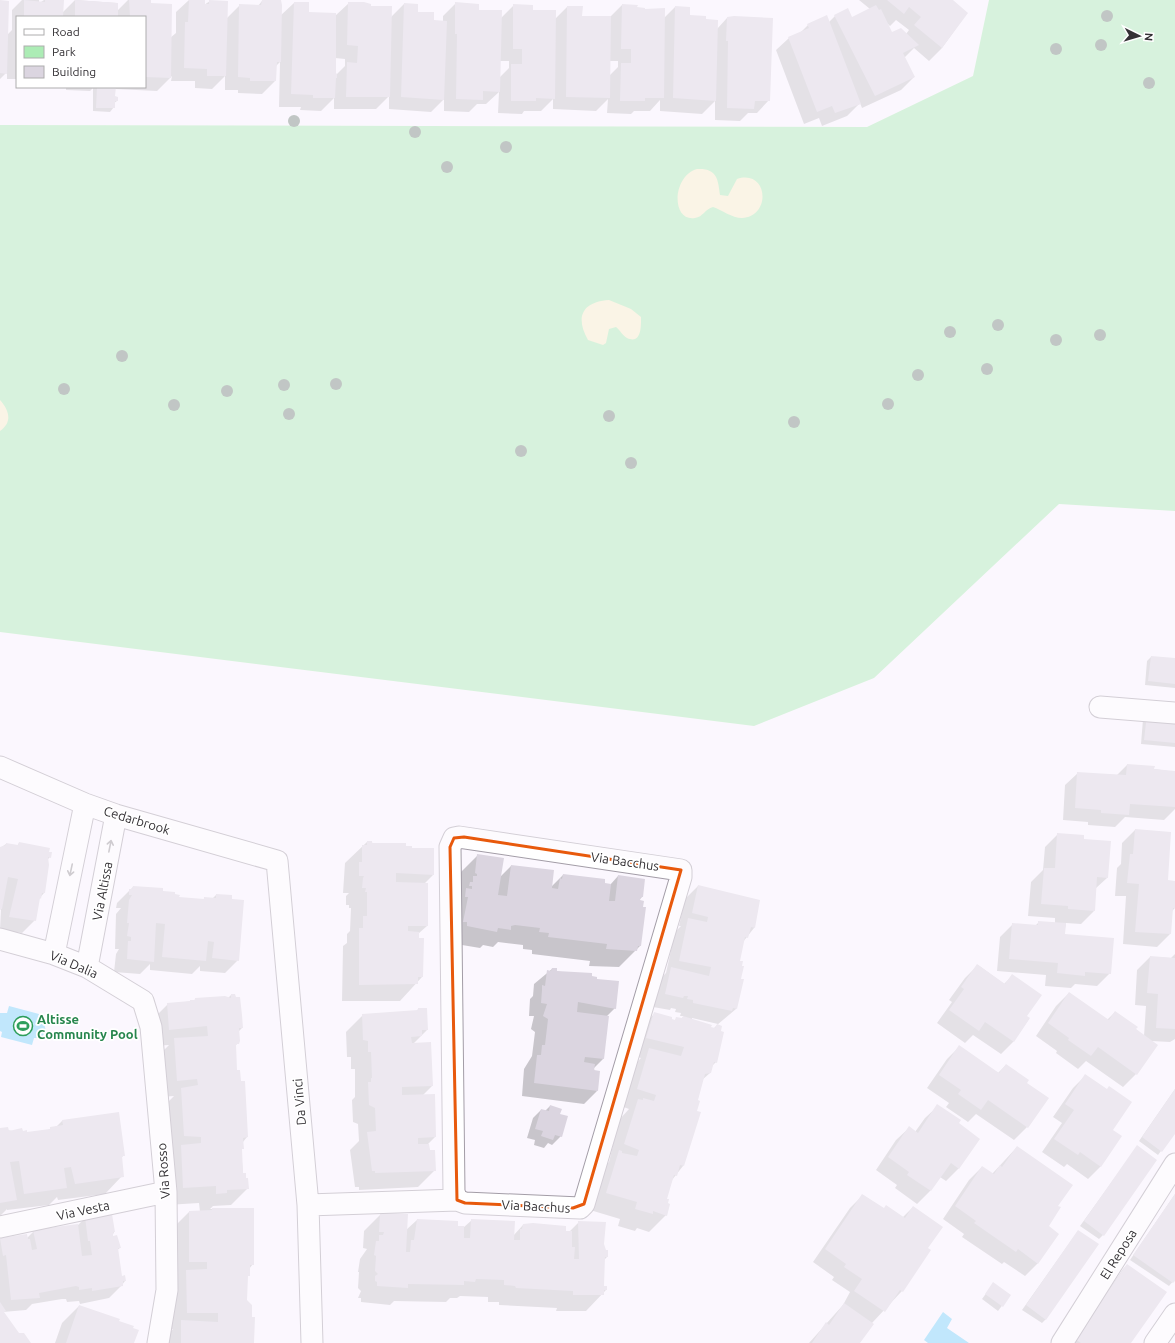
<svg xmlns="http://www.w3.org/2000/svg" width="1175" height="1343" font-family="Ubuntu,sans-serif">
<style>
.green{fill:#acecb5}
.sand{fill:#f9efca}
.water{fill:#7ad3fa}
.shadow{fill:#0003;fill-rule:evenodd}
.building{fill:#dbd5e0}
.lines{fill:none;stroke-linecap:round;stroke-linejoin:round}
.minor-casing{stroke:#a39da7;stroke-width:23}
.minor{stroke:#fff;stroke-width:21}
.tree{fill:#7a8b80}
.oneway{stroke:#9a989a}
.marked{fill:none;stroke:#e8590c;stroke-width:3;stroke-linejoin:round}
.labels{text-anchor:middle;stroke-width:3.5;stroke-linejoin:round;paint-order:stroke}
.street-label{font-size:13px;fill:#343135;stroke:#fff}
.leisure-label{font-size:13px;font-weight:bold;fill:#27864d;stroke:#fff;text-anchor:start}
</style>
<rect width="100%" height="100%" fill="#fbf7fe"/>
<path class="green" d="M989 0H1175V511L1059 504 874 678 754 726 0 632V125L867 127 973 76Z"/>
<path class="sand" d="M697 169C717 168 718 179 720 195L728 196 737 179C768 169 772 216 742 218 732 218 722 210 713 207 705 209 703 217 695 218 671 222 672 176 697 169Z
M609 300 631 309 641 317C641 325 642 345 627 338 623 336 620 330 616 327L609 329 606 343 603 345 588 340C575 317 582 302 609 300Z
M0 400C9 410 13 422 0 431Z"/>
<path class="water" d="M9 1006 39 1014 38 1020 44 1024 46 1031 41 1038H34L32 1045 1 1037 2 1032 0 1031V1013H7Z
M943 1312 952 1319 947 1328 969 1343H928L924 1340Z"/>
<path class="shadow" d="M22 0H39V2H41L44 0H63L62 13 75 0 117 3 116 12 128 0H150V4L170 38 176 33V12L189 0H204V5L210 1 227 18 240 5 258 6 262 1 280 16 294 3H308V13L335 16 349 3 370 7 391 17 404 4 432 21 443 22V16L456 3 500 19 514 5 555 19 567 7 581 17H610L622 5 664 18 675 7 689 8V16L705 20 717 29 727 18 769 100 757 113H748L740 121 715 120V101L702 114 660 111V100L650 111H634L631 114 607 113 608 99 596 111 553 109V99L541 111H524L522 114 498 113 499 92 486 104H477L469 112 444 111V99L431 112 389 109V96L376 109H334V98L321 111 300 110 301 107H279L280 62 276 66 275 81 262 94 238 93V90H225V76L212 89 195 88V81H171L172 76 157 91 115 89 114 97 117 101 114 103V107L110 112 93 111V88L90 91 66 90V87H145V17H17V79H7V72L0 79V1L7 35 12 30V10ZM335 58 345 59V66L337 74H335ZM500 61H509V68L499 78ZM609 61H618V67L609 76Z
M859 0H951L967 13 942 48 929 61 914 48 904 58 914 77 901 90 862 108 860 103 847 116 822 126 819 118 804 124 776 50 789 38 799 34 808 25 829 22 835 16 852 18 870 9ZM896 20 909 30 906 34H892L887 23 890 26Z
M1151 657 1175 659V688L1145 685 1147 661Z
M1175 718V747L1141 744 1143 719Z
M1127 765 1175 772V809L1164 820 1125 817 1115 827 1088 825V822L1063 820 1065 785 1078 773 1117 775Z
M1135 830 1166 881 1175 882V908L1172 911 1170 934 1157 947 1123 944 1126 896H1115L1117 868 1121 864 1122 843Z
M1058 834 1083 840 1107 878 1095 889 1094 911 1081 924 1066 923 1064 935 1110 973 1097 986 1075 984 1071 988 1045 986 1046 975 997 971 1000 937 1013 924 1035 926 1039 922 1055 923V918L1028 916 1031 882 1043 870 1045 847Z
M367 842 412 849 433 875 424 884 427 926 418 934 422 977 400 1001H342L343 946 347 943V934L350 931 351 908H349V905H346V896L349 893H343L345 863Z
M19 843 48 853 50 857 47 860 44 893 38 900 35 920 22 933 0 930 1 909 0 910V848L6 844 17 846Z
M478 855 500 877 511 866 551 887 563 875 610 885 618 876 642 897 638 901 640 946 619 967 589 966 590 961 532 954V950L523 949V945L498 942 493 947 483 945 480 948 450 943 461 872Z
M698 886 759 901 754 928 743 942 739 961 736 1009 717 1025 716 1062 712 1066 710 1073 702 1080 683 1166 672 1180 666 1199V1215L649 1232 637 1228 635 1231 618 1226 620 1219 590 1210 602 1168 609 1162 619 1120 629 1109 621 1106 633 1066 641 1058 630 1055 638 1030 655 1013 674 1021 677 1018 681 1019 684 1016H680L681 1013 675 1012 676 1009 671 1008 670 1010 653 1007 658 981 666 973 675 932 681 926H679L685 899ZM692 1018 718 1024 713 1029 692 1020Z
M133 887 162 892 178 898 202 900 205 898 212 899 216 895 238 960 225 973 200 971V966L192 974 150 970V964L140 974 114 972 116 954 119 949H115L116 914 121 908H116L117 903Z
M1175 954V1039L1170 1042 1151 1041 1136 1074 1123 1087 1086 1061 1078 1069 1056 1053 1057 1051 1036 1036 1056 1006 1069 993 1107 1020 1115 1012 1144 1036 1146 1006 1135 1005 1137 970 1150 957 1171 958Z
M978 965 1004 984 1012 976 1026 1017 1029 1019 1013 1042 1001 1054 973 1035 965 1043 937 1023 952 1002 949 1000 965 978Z
M552 969 555 971 591 977 596 979 615 1008 606 1017H608L603 1059 594 1068 597 1091 584 1104 522 1096 524 1069 532 1056 535 1032 531 1029 534 1016H529L530 999 533 996 534 984Z
M231 995 242 1028 239 1031 238 1043 235 1046 236 1071 247 1137 243 1142V1148L241 1150 243 1174 248 1188 231 1205 213 1206 210 1209H253V1264L249 1269 247 1277 246 1301 253 1343H164V1338L173 1329H170V1288L178 1279H173L172 1229 189 1212H200L199 1203 167 1205 164 1163 174 1153H167L164 1106 174 1096 160 1097 158 1056 169 1045 152 1046 151 1021 168 1004 194 1001 195 999 228 998Z
M418 1009 427 1030 413 1044 432 1086 422 1096 434 1095 435 1137 428 1144 435 1170 418 1187 359 1190V1187H355L350 1150 359 1141 358 1124 353 1122 352 1100 355 1097V1069H351V1057H347L346 1032 363 1015 416 1012Z
M959 1047 998 1073 1006 1065 1026 1083 1027 1127 1014 1140 976 1114 968 1122 946 1107 949 1103 927 1088 947 1059Z
M1086 1075 1112 1130 1101 1166 1088 1179 1067 1164 1064 1167 1042 1152 1062 1123 1053 1117 1073 1088Z
M1175 1089V1132L1158 1155 1139 1141Z
M550 1106 559 1115 561 1136 552 1145 548 1143 544 1148 534 1145 535 1140 527 1138 533 1118 541 1110 545 1111Z
M938 1106 957 1124 959 1168 946 1181 940 1177 930 1191 917 1204 895 1188 897 1185 876 1170 896 1140 909 1128 915 1132 925 1118Z
M118 1113 124 1155 121 1158 122 1176 105 1194 58 1200 57 1197 49 1205 7 1210V1209L0 1216V1129L26 1133 48 1130 57 1126 62 1121Z
M1017 1147 1057 1206 1047 1226 1038 1263 1025 1276 1004 1262 1002 1264 962 1237 964 1234 943 1219 969 1180 982 1167 992 1174Z
M1137 1147 1103 1235 1099 1239 1080 1226Z
M1175 1194V1279L1169 1286 1130 1260Z
M863 1195 884 1209 902 1218 913 1207 927 1248 902 1291 872 1323 859 1343H809L843 1305 850 1292 832 1280 834 1277 813 1262 850 1208Z
M381 1214 406 1230 417 1220 464 1227 472 1220 513 1236 523 1225 569 1232 579 1222 603 1244 607 1257 604 1260 603 1287 606 1290 586 1311H556L557 1308 499 1305V1302H488V1297L460 1296 457 1298H450L446 1302 394 1301 390 1305 361 1302V1298H358L361 1291 358 1288 359 1272H358L360 1259 367 1249 363 1248 364 1231Z
M85 1218 114 1232 112 1237 120 1248 117 1250 121 1277 125 1281 122 1285 109 1298 80 1304 79 1301 67 1302 66 1299H62L32 1304 26 1310 3 1312 18 1334 30 1343H0V1239L27 1238 34 1231 78 1225Z
M1078 1231 1046 1319 1042 1323 1022 1310Z
M1127 1265 1130 1343H1072L1123 1269Z
M993 1284 1010 1295 998 1311 982 1299Z
M79 1306 118 1322 133 1343H55L62 1323Z"/>
<path class="building" d="M0 0 9 1 7 74 0 73Z
M24 0 45 2V0H64L63 17H24Z
M75 0 118 3V17H75Z
M129 0H151V3L172 4 171 78 145 77V17H130Z
M189 0H205V4H209V0L228 1 226 76H207V69L184 68 185 22H188Z
M262 0H281L282 5 281 62H277L276 81H250V78L238 77 239 4 261 5Z
M887 0H953L968 13 942 48 914 25 921 17 909 7 904 14Z
M294 2H309V12L336 13V73L337 74V78H336L335 98H313V95L291 94Z
M348 2H364L371 4V6H392L390 97H346L347 62 357 63 358 46 347 45Z
M455 2 479 4V10H502L500 92 483 91V100L456 99 457 34H455Z
M404 3 418 4V12H434V20L447 21 444 100 401 97Z
M513 4 533 5V10H556L555 99 536 98V101H511V64H522V49H513Z
M622 4 638 5 637 7 645 8V9L665 8 664 98H645V101H620L621 63H631V49H621Z
M876 5 879 10 881 9 892 32 901 28 919 45 903 53 915 77 875 96 834 15 848 8 852 17Z
M567 6H583L582 16H611L610 98 566 97Z
M675 6 690 7V15L706 16V19L718 20 716 101 673 98Z
M827 15 861 104 835 113 832 106 817 112 788 37 809 28 807 24Z
M734 16 773 18 770 101H755L754 109 727 108 728 41H726L727 17Z
M97 87H116L115 96 118 97V101H115V108H96Z
M1151 656 1175 658V684L1148 681Z
M1147 714 1175 717V743L1144 740Z
M1127 764 1155 766 1154 769 1175 771V807L1130 804 1129 815 1101 813V810L1075 808 1077 772 1126 775Z
M1135 829 1171 832 1168 880 1175 881V908H1173L1171 934 1135 932 1139 884 1127 883 1130 854H1133Z
M1057 833 1084 835V839L1111 841 1108 878 1097 877 1095 911 1068 909V906L1041 904 1044 868H1055Z
M367 841H372V843H406V846H412V848H434V875L396 873V882L428 883V926H408V931L419 932V938H424L423 977H418V984L359 985V928H363V916H367V892H365L366 888H362L363 878 364 876H359V862H362V845H367Z
M19 842 50 848 49 852H52L51 858 48 857 49 865 45 893H42L41 899 40 898 36 921 9 917 18 879 8 877 2 909H0V847L6 845V843L18 845Z
M477 854 504 858 498 895 507 896 511 865 554 870 552 888 558 889 560 878 562 879 563 874 605 879V883L611 884 609 901H615L618 875 645 879 643 897H641L640 900 644 901 643 907H646L641 946H638L637 951 606 949 607 944 548 937 549 933 539 932 540 928 515 925 511 926V930L498 928 497 932 467 926V922H463L468 897H465L466 888 472 889V886H469L470 882H473V876H477V874L475 873Z
M698 885 760 900 755 928 751 927 748 938 745 937 740 961H743L742 966H744L741 979H744L737 1009 733 1008 732 1011 693 1003V1000L687 999 688 996H684L683 998 665 994 671 967 709 976 711 967 679 961 688 918 707 922 708 917 692 913Z
M133 886 163 888V891L175 892V894L180 895 179 897 204 899V897L216 898V894L232 895V899L244 900 239 961 212 958 214 942 208 941 206 961 162 957 165 924 156 923 154 962 127 959 128 941H131V937L127 936 129 923H127L129 900 132 895H129V889H132Z
M1038 921 1066 923 1065 934 1114 938 1111 974 1085 972V976L1057 973 1058 963 1009 959 1012 923 1038 925Z
M1150 956 1175 958V1029L1156 1028 1158 994 1147 993Z
M977 964 1005 984 1012 974 1042 995 1027 1016 1030 1018 1014 1042 985 1022 979 1031 949 1010 964 989 961 987Z
M552 968H557V971L592 973V976L597 977V979L619 981 616 1009 578 1002 577 1012 609 1016 604 1059 585 1057 584 1062 595 1064 594 1070 600 1071 598 1091 534 1083 537 1055H541L542 1045H545L548 1019 543 1016 547 1004 541 1003 542 990V985L545 986 547 970 551 971Z
M1069 992 1109 1020 1115 1011 1138 1027 1136 1029 1158 1045 1137 1075 1098 1047 1091 1056 1068 1040 1069 1038 1048 1023Z
M231 994H235L236 997H240L242 1015 243 1028H239L240 1041 239 1044H236L237 1070H240L241 1081H245L248 1137 243 1138 244 1149H242L243 1173H246V1178H248L249 1189 227 1190V1193L216 1194V1186L183 1188 181 1145 201 1143V1137L184 1136 181 1088 198 1085 197 1079 177 1081 174 1038 208 1036 207 1026 169 1030 167 1003 190 1001V1000H195V998L225 996 231 998Z
M418 1008H427L428 1030H422V1036L411 1037 412 1043 431 1042 433 1086 402 1087V1095L435 1094 436 1137 418 1138V1144H429L430 1150H435L436 1171 375 1173V1171H372L367 1132 376 1131 375 1108 369 1105 368 1082H371V1078H372L371 1052H368V1041L363 1040 362 1014 418 1010Z
M654 1012 672 1017V1019L675 1020 676 1017 682 1018 683 1016 712 1025 711 1027 715 1028 717 1024 722 1026 721 1031 724 1032 717 1063 714 1062 711 1073 705 1074 698 1100 700 1101 697 1111 701 1112 684 1166 680 1165 677 1176 674 1175 667 1199H669L668 1203 670 1204 667 1216 653 1211V1214L635 1209 637 1202 606 1193 619 1150 622 1151V1153L637 1156 639 1150 624 1144 638 1099 643 1100V1098L654 1101 656 1095 637 1089 649 1048 681 1056 684 1047 646 1038Z
M959 1045 999 1073 1006 1064 1029 1080 1027 1083 1049 1098 1028 1128 988 1100 981 1110 958 1094 961 1090 939 1075Z
M1085 1074 1107 1089 1109 1086 1132 1102 1113 1130 1122 1136 1101 1167 1080 1152 1078 1155 1054 1139 1074 1110 1065 1104Z
M1175 1089V1134L1162 1152 1142 1137Z
M937 1104 961 1120 959 1123 980 1139 959 1169 951 1163 931 1191 907 1175 909 1172 888 1157 909 1126 918 1133Z
M550 1105 562 1109 560 1114 568 1116 562 1137 555 1135 553 1140 541 1136 543 1131 535 1129 541 1109 549 1111Z
M119 1112 125 1156H122L124 1177 75 1184 71 1167 64 1168 67 1188 24 1194 19 1161 10 1162 17 1200 0 1203V1128L8 1127 9 1131 22 1128 23 1131 27 1130V1132L50 1129V1127L63 1125 62 1120Z
M1137 1145 1157 1160 1104 1236 1084 1221Z
M1017 1146 1073 1185 1058 1206 1061 1207 1049 1226 1059 1234 1038 1264 1018 1249 1016 1252 974 1223 976 1221 955 1206 982 1166 994 1174 1000 1165 1002 1167Z
M862 1194 884 1208 886 1205 905 1218 913 1206 943 1227 928 1248 931 1250 903 1292 900 1290 885 1312 854 1291 862 1279 844 1267 846 1264 825 1249Z
M1175 1194V1281L1173 1283 1133 1255Z
M212 1208H254V1265H250V1276H248L247 1300 252 1305V1317H255L254 1343H181V1320L218 1322V1313H187L186 1270 207 1269V1262H189V1211L212 1210Z
M380 1213 408 1214 406 1252H410L411 1240H414L417 1219 458 1221V1226H464V1238H470L471 1219 515 1221 514 1240H520V1229H522L523 1224 533 1223 566 1226V1231H572V1247H575L574 1259H579L578 1221 606 1222 604 1244 606 1250H608V1257H605L604 1286H607V1290H604V1295H573V1291L516 1288 515 1286 504 1285V1280L476 1279 475 1282 464 1281V1285L408 1284V1288L377 1286V1282L375 1281V1276L378 1274 375 1271 376 1256 374 1255 376 1241H379V1235H383L384 1232H379Z
M112 1214 115 1232H113V1236L117 1235 121 1248H118L122 1276 125 1275 126 1281H123V1286L92 1291V1288L79 1290V1287L76 1286 39 1293 40 1298 11 1300 6 1255 3 1256 0 1238 27 1234 28 1239H30L32 1250 37 1249 33 1230 78 1224 82 1256 92 1255 90 1241H88L85 1217Z
M1078 1230 1099 1244 1046 1320 1026 1305Z
M1127 1264 1167 1292 1131 1343H1081L1075 1339Z
M993 1282 1011 1295 1003 1307 985 1294Z
M0 1302 6 1311 4 1312 19 1333H24L31 1343H0Z
M844 1303 874 1324 860 1343H812L826 1322 829 1325Z
M79 1305 120 1319 119 1321 134 1326 133 1328 139 1330 134 1343H66Z"/>
<g class="lines">
<defs>
<path id="minor" d="M1100 707 1175 713
M0 767 85 804 116 815 277 861 308 1205 312 1343
M459 837 681 870V877L584 1204 580 1208 465 1203 457 1200 454 1192 450 847 454 838Z
M0 939 54 954 87 967 143 1001 151 1027 166 1192 167 1290 158 1343
M54 954 85 804
M87 967 116 815
M308 1205 457 1200
M0 1227 166 1192
M1062 1343 1175 1164
M1155 1343 1175 1314"/>
</defs>
<use href="#minor" class="minor-casing"/>
<use href="#minor" class="minor"/>
</g>
<g class="tree">
<circle cx="1107" cy="16" r="6"/>
<circle cx="1101" cy="45" r="6"/>
<circle cx="1056" cy="49" r="6"/>
<circle cx="1149" cy="83" r="6"/>
<circle cx="294" cy="121" r="6"/>
<circle cx="415" cy="132" r="6"/>
<circle cx="506" cy="147" r="6"/>
<circle cx="447" cy="167" r="6"/>
<circle cx="998" cy="325" r="6"/>
<circle cx="950" cy="332" r="6"/>
<circle cx="1100" cy="335" r="6"/>
<circle cx="1056" cy="340" r="6"/>
<circle cx="122" cy="356" r="6"/>
<circle cx="987" cy="369" r="6"/>
<circle cx="918" cy="375" r="6"/>
<circle cx="336" cy="384" r="6"/>
<circle cx="284" cy="385" r="6"/>
<circle cx="64" cy="389" r="6"/>
<circle cx="227" cy="391" r="6"/>
<circle cx="888" cy="404" r="6"/>
<circle cx="174" cy="405" r="6"/>
<circle cx="289" cy="414" r="6"/>
<circle cx="609" cy="416" r="6"/>
<circle cx="794" cy="422" r="6"/>
<circle cx="521" cy="451" r="6"/>
<circle cx="631" cy="463" r="6"/>
</g>
<defs><path id="oneway-shaft" d="M-6 0H5M1.5-3L5.5 0L1.5 3" fill="none" stroke-width="1.6" stroke-linecap="round" stroke-linejoin="round"/></defs>
<g class="oneway">
<use href="#oneway-shaft" transform="translate(110 846) rotate(-79)"/>
<use href="#oneway-shaft" transform="translate(71 870) rotate(102)"/>
</g>
<path d="M0 0H1175V1343H0ZM464 837 681 870 584 1204 573 1208 465 1203 457 1200 450 847 454 838Z" fill="#fbf7fe" fill-opacity=".55" fill-rule="evenodd"/>
<path class="marked" d="M464 837 681 870 584 1204 573 1208 465 1203 457 1200 450 847 454 838Z"/>
<defs>
<symbol id="stadium-ring" viewBox="-11 -11 22 22"><circle r="9.5" fill="#fff" stroke="#2e9e5b" stroke-width="1.5"/><path d="M0-5a6.5 5 0 1 0 0 10a6.5 5 0 1 0 0-10ZM-3.5-1.8h7v3.6h-7Z" fill="#2e9e5b"/></symbol>
</defs>
<g fill-rule="evenodd">
<use href="#stadium-ring" x="12" y="1015" width="22" height="22"/>
</g>
<g class="labels">
<g class="street-label">
<text transform="translate(137 820) rotate(17)" y="5">Cedarbrook</text>
<text transform="translate(625 861) rotate(8)" y="5">Via Bacchus</text>
<text transform="translate(102 891) rotate(-79)" y="5">Via Altissa</text>
<text transform="translate(74 964) rotate(23)" y="5">Via Dalia</text>
<text transform="translate(299 1102) rotate(-95)" y="5">Da Vinci</text>
<text transform="translate(163 1171) rotate(-94)" y="5">Via Rosso</text>
<text transform="translate(536 1206) rotate(3)" y="5">Via Bacchus</text>
<text transform="translate(83 1210) rotate(-12)" y="5">Via Vesta</text>
<text transform="translate(1118 1254) rotate(-58)" y="5">El Reposa</text>
</g>
<g class="leisure-label">
<text x="37" y="1024">Altisse<tspan x="37" dy="15">Community Pool</tspan></text>
</g>
</g>
<rect x="16" y="16" width="130" height="72" fill="#ffffff" stroke="#aeadae"/>
<rect x="24" y="29" width="20" height="6" fill="#ffffff" stroke="#aeadae"/>
<text x="52" y="36" font-size="12" fill="#343135">Road</text>
<rect x="24" y="46" width="20" height="12" fill="#acecb5" stroke="#aeadae"/>
<text x="52" y="56" font-size="12" fill="#343135">Park</text>
<rect x="24" y="66" width="20" height="12" fill="#dbd5e0" stroke="#aeadae"/>
<text x="52" y="76" font-size="12" fill="#343135">Building</text>
<g transform="translate(1139 36) rotate(95)" stroke="#ffffff" stroke-width="3" paint-order="stroke">
<path d="M0-3L7 15L0 10L-7 15Z" fill="#343135"/>
<text y="-6" font-size="11" font-weight="bold" text-anchor="middle" fill="#343135">N</text>
</g>
</svg>
